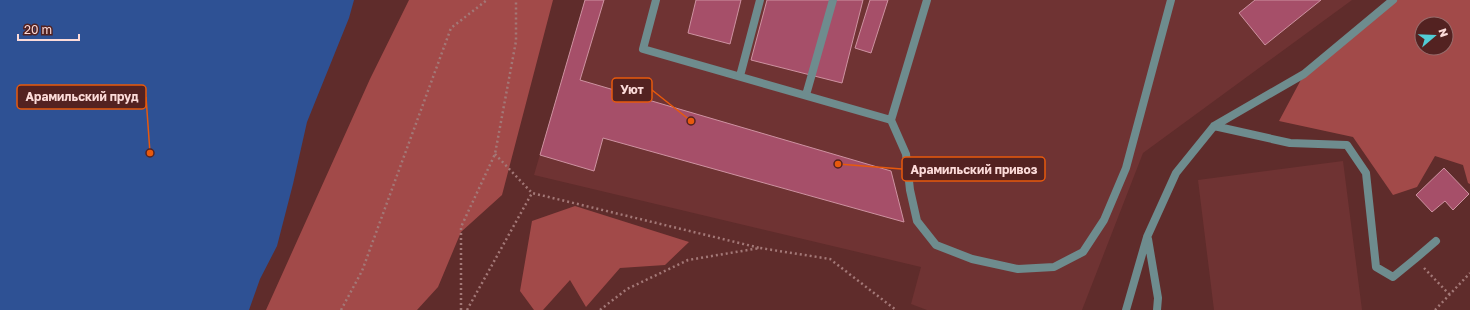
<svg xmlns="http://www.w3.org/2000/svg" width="1470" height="310" font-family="'Golos Text',sans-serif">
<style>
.built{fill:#6f3333}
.forest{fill:#a24a49;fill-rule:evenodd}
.water{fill:#2e5194}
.building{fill:#a64f69;stroke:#ce92a1}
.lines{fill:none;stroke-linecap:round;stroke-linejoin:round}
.path{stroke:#a37877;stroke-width:2.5;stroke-dasharray:2 3;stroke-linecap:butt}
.service{stroke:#6e8c8e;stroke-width:8}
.leader{fill:none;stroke:#e8590c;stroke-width:1.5}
.callout-dot{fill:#e8590c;stroke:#532221;stroke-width:1.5}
.callout{fill:#532221;stroke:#e8590c;stroke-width:1.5}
.callout-label{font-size:12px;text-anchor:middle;font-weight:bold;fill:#fcdbd9}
</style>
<rect width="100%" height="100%" fill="#5f2c2b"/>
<path class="built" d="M585 0H1352L1143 153 1082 310H927L911 304 921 267 534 175Z
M1343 161 1362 310H1214L1198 180Z"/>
<path class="forest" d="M409 0H553L502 195 461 232 438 287 417 310H266L370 79Z
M1393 0H1470V184L1468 183 1463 165 1435 156 1417 187 1393 195 1353 137 1279 121 1304 74ZM1422 24H1446V48H1422Z
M575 206 689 242 665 265 620 268 586 307 570 280 543 310H534L520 291 532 221Z"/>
<path class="water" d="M0 0H354L349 18 307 122 293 184 277 246 260 279 249 310H0Z"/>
<path class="building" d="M585 0H604L580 80 891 171 904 222 603 138 594 171 540 155Z
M696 0H741L730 44 688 33Z
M767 0H863L842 83 751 60Z
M870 0H888L871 53 855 48Z
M1255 0H1321L1265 45 1239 13Z
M1444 168 1469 194 1453 210 1445 201 1432 212 1416 195Z"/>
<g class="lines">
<path class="path" d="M495 154 532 193
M1424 268 1450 295
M341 310 362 271 451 28 487 0
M461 310V227L495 154 516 41V0
M467 310 532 193 760 248
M600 310 627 289 688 260 760 248 830 259 896 310
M1435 310 1470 273"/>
<path class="service" d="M656 0 643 49 891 120
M927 0 891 120 906 154 910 190 917 221 936 245 972 259 1018 269 1054 267 1083 252 1104 220 1126 168 1171 0
M740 76 760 0
M806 95 833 0
M1214 126 1290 143 1347 145 1366 173 1376 267 1393 277 1415 259 1436 241
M1148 239 1158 298 1157 310
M1126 310 1147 237 1176 173 1214 126 1304 74 1393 0"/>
</g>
<path class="leader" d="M691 121L652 90M150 153L146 97M838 164L902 169"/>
<g class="callout-dot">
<circle cx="691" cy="121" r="4"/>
<circle cx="150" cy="153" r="4"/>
<circle cx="838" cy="164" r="4"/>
</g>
<g class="callout">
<rect x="612" y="78" width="40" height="24" rx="4"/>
<rect x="17" y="85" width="129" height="24" rx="4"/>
<rect x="902" y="157" width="143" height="24" rx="4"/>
</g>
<g class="callout-label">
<text x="632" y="94">Уют</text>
<text x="82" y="101">Арамильский пруд</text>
<text x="974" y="174">Арамильский привоз</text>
</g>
<g transform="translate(1434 36) rotate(71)"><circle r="19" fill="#532221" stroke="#976c6b"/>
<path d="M0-3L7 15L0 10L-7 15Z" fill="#52ccd5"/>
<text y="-6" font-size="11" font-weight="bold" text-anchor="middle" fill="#fcdbd9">N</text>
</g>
<path d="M18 34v6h61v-6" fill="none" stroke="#fcdbd9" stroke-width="2"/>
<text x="24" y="34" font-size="12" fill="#fcdbd9" stroke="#532221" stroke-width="3" paint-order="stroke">20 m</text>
</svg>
